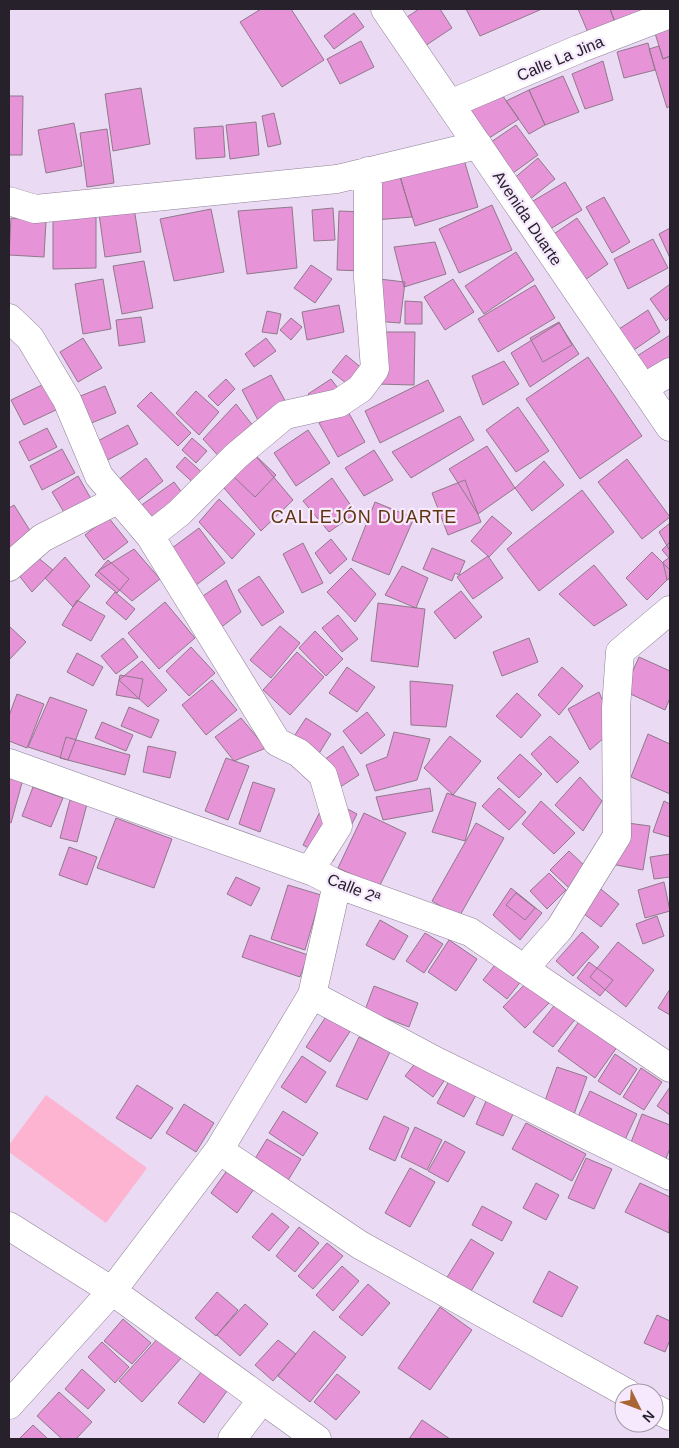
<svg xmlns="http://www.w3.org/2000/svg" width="679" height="1448" font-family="Arial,sans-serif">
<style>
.green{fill:#fdb4d0}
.building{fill:#e694d7;stroke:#90798b}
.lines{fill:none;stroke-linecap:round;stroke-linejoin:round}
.minor-casing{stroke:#8e8096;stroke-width:29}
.secondary-casing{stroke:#8e8096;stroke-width:29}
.primary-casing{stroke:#8e8096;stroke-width:29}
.minor{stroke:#fff;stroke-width:28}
.secondary{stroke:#fff;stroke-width:28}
.primary{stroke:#fff;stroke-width:28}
.labels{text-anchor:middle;stroke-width:4.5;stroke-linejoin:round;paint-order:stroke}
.street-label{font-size:16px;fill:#27212b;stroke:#f6e9fd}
.neighbourhood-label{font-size:18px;letter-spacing:1px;fill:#60340f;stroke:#f6e9fd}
</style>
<rect width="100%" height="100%" fill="#eadaf3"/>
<path class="green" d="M46 1095 147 1168 106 1223 9 1152V1145Z"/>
<path class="building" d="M261 9H291L324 60 282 87 240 22Z
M419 9H440L452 28 425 46 407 17Z
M466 9H542L480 36Z
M578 9H610L617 28 589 35Z
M610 9H647L617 27Z
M354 13 364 27 334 49 324 36Z
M670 25V56L663 59 654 30Z
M361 41 374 67 340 84 327 59Z
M648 43 655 70 624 78 617 52Z
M659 46 663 59 670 56V106L667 108 649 49Z
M603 61 613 100 585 109 572 74Z
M563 76 579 112 545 125 529 90Z
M141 88 150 144 113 151 105 94Z
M529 90 545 125 529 134 506 101Z
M500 92 519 119 486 140 466 110Z
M9 96H23L22 155H9Z
M274 113 281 144 268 147 262 116Z
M256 122 259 155 230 159 226 125Z
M74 123 82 166 46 173 38 130Z
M516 125 538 155 513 173 491 142Z
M223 126 225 157 196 159 194 128Z
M107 129 114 183 87 187 80 133Z
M462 153 478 207 415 226 399 173Z
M538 158 555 179 529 200 512 180Z
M399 173 412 217 375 220 376 178Z
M565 182 582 210 545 232 528 204Z
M604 197 630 242 612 253 586 207Z
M492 205 512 250 459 273 439 229Z
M292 207 297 268 247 274 238 211Z
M134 208 141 252 105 257 99 214Z
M333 208 335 240 314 241 312 210Z
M211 209 224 272 174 281 160 219Z
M339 211 364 212 362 271 337 270Z
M96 216V268L53 269V217Z
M11 218 46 221 44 257 9 255Z
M577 218 608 264 582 282 551 236Z
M670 228V258L659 234Z
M653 239 668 268 628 289 614 259Z
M435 242 446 274 404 287 394 247Z
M516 252 534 280 484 314 465 286Z
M144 261 153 308 122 314 113 266Z
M311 265 332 279 315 303 294 288Z
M103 279 111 329 83 334 75 284Z
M379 279 405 282 400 323 375 321Z
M453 279 474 312 445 330 424 297Z
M670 284V317L666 321 650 299Z
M535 285 555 318 498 352 478 319Z
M405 301 422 302V324H405Z
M339 305 344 332 307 340 302 312Z
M648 310 660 332 631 352 616 331Z
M267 311 281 314 277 334 262 332Z
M141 317 145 342 119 346 116 320Z
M291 318 302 327 291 340 280 330Z
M559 322 572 345 543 362 530 338Z
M559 323 579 354 530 387 511 353Z
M378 332H415L414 385 377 384Z
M670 335V367L648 380 634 358Z
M83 338 102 368 78 382 60 352Z
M266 338 276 351 254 367 245 354Z
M346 355 364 370 351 387 332 372Z
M588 357 642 436 580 479 526 399Z
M504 361 519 384 483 405 472 376Z
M271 375 288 406 259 422 242 390Z
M226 379 235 389 218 406 208 396Z
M331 379 340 391 317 407 308 394Z
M428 380 444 411 380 443 365 411Z
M46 383 58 409 24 425 11 400Z
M105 386 116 413 89 424 78 397Z
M196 391 219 412 199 435 176 413Z
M151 392 191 433 178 446 137 406Z
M236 404 254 427 223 461 203 439Z
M518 407 549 451 516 472 486 430Z
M346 408 365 442 338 457 319 423Z
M460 416 474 440 411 478 392 452Z
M128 425 138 444 104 462 94 443Z
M47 428 57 447 29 461 19 442Z
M308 430 330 463 296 486 274 453Z
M192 438 207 451 196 463 182 450Z
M487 446 515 488 478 514 449 469Z
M62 449 75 473 42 490 30 466Z
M374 450 393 480 364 496 345 468Z
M254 454 276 475 255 497 233 476Z
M255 455 293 500 261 531 224 488Z
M185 457 208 478 199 488 176 467Z
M146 458 163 481 130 507 113 484Z
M627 459 670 517 642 539 598 482Z
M544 461 564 485 532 511 515 488Z
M78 476 94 504 68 519 52 492Z
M332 478 356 513 329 532 303 501Z
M465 480 481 522 448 535 432 493Z
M174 482 186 498 148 525 136 509Z
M582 490 614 532 539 591 507 549Z
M219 499 255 534 232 559 199 522Z
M375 502 414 518 389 575 352 560Z
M14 505 34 537 9 552V508Z
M492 516 512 533 489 557 471 541Z
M108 517 128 542 104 560 85 535Z
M670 523V551L659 532Z
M199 528 225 563 191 589 164 554Z
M331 539 347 559 330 574 315 553Z
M670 542V559L662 550Z
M303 543 323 583 302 593 283 554Z
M432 548 465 561 459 575 455 573 452 581 423 569Z
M134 549 160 579 132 601 98 571Z
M652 552 670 570V577L647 600 626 578Z
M36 556 53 570 32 592 17 573Z
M488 556 503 578 473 599 457 577Z
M65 557 90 586 73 607 45 578Z
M670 557V578L667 580 663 562Z
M108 560 129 579 117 593 95 575Z
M594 565 627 605 594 626 559 594Z
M402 566 428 578 416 608 385 595Z
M351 568 376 594 355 622 327 592Z
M259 576 284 612 262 626 238 590Z
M226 580 241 612 219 629 203 596Z
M461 591 482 617 455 639 434 612Z
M115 592 135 609 126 620 106 603Z
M77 600 105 616 91 641 62 625Z
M165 602 195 638 159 669 128 633Z
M378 603 425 609 418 667 371 661Z
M338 615 358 639 342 652 322 628Z
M9 626 26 642 9 660Z
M280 626 300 643 271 678 250 660Z
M315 631 343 659 326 676 299 648Z
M123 638 138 657 116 674 101 656Z
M529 638 538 662 502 676 493 652Z
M191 647 215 673 189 696 166 671Z
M297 652 324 677 290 715 263 690Z
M77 653 103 667 93 686 67 672Z
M639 657 670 671V698L665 710 624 691Z
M142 661 167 690 148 707 119 680Z
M347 667 375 687 357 712 329 693Z
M562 667 583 686 559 715 538 695Z
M120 675 143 679 139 699 116 695Z
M212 680 237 710 206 735 182 705Z
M410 681 453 685 446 727 411 725Z
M599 692 614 729 590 750 568 709Z
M517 693 541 715 521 738 496 716Z
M17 694 44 704 27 748 9 741V716Z
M50 697 87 710 68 760 28 747Z
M129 707 159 720 151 738 121 726Z
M367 712 385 735 361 754 343 731Z
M241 718 266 748 234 761 215 737Z
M306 718 331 734 315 760 289 744Z
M102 722 133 735 126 751 95 738Z
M394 732 430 739 417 780 375 791 366 765 387 757Z
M648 734 670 744V794L631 777Z
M450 736 481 761 453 795 424 768Z
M550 736 579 762 557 783 531 754Z
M66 737 130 755 125 775 60 758Z
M148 746 176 752 170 778 143 772Z
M343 746 359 775 337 789 320 763Z
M520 754 542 774 519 798 497 778Z
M226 758 249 766 228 820 205 811Z
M9 775 23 779 11 823 9 822Z
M580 777 602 801 583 831 555 805Z
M253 782 275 789 260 832 239 824Z
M33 787 63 798 51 827 22 816Z
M430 788 433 811 383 820 376 797Z
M499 788 526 812 509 830 482 806Z
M447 793 476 803 465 841 432 832Z
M327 798 357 814 333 861 303 845Z
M70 800 87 804 77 842 60 838Z
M541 801 575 833 554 854 522 824Z
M664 801 670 804V837L653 832Z
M364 813 406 833 379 887 338 868Z
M116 818 172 839 154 888 97 868Z
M620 822 650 826 643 870 611 864Z
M476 823 504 838 459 917 432 901Z
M69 847 97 857 87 885 59 875Z
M569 851 587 868 569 888 550 870Z
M670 854V877L654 879 650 857Z
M549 873 566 890 547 909 530 891Z
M236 877 260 888 251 906 227 894Z
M591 881 619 904 601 927 574 906Z
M664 882 670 911 645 918 638 890Z
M288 885 321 895 305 950 271 939Z
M511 888 542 913 520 940 493 915Z
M516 893 535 908 525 920 506 905Z
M657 916 664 936 643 944 636 924Z
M380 920 408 936 394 960 366 945Z
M582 932 599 947 573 976 556 961Z
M425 933 443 944 424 973 406 961Z
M250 935 308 955 300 977 242 957Z
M449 940 477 959 456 991 428 972Z
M618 942 654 970 626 1007 590 977Z
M498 961 522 980 507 999 483 980Z
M589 962 613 980 600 996 577 978Z
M527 982 549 1003 525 1028 503 1007Z
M374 986 418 1003 409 1027 365 1010Z
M670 989V1015L658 1008Z
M558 1001 577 1017 553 1047 533 1032Z
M327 1015 351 1030 330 1062 306 1047Z
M583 1016 620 1043 595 1078 558 1051Z
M359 1037 390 1052 367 1100 336 1086Z
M615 1054 637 1069 620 1095 598 1081Z
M302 1056 326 1072 306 1103 281 1087Z
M417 1061 444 1081 433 1097 405 1076Z
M557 1067 587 1077 572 1120 542 1109Z
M641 1068 662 1082 644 1110 623 1097Z
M449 1081 476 1095 464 1117 437 1103Z
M137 1085 173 1108 151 1139 116 1118Z
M670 1087V1115L657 1106Z
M590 1091 637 1114 623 1144 576 1121Z
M486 1101 513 1114 503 1136 476 1124Z
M184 1104 214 1123 196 1152 166 1133Z
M283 1111 318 1133 303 1156 269 1133Z
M642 1114 670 1125V1148L664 1164 628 1150Z
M384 1116 409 1128 395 1161 369 1149Z
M526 1123 586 1154 572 1181 512 1149Z
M415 1127 442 1140 427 1170 401 1157Z
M267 1139 301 1159 287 1182 253 1162Z
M445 1141 465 1152 448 1182 428 1171Z
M586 1158 612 1169 594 1209 568 1198Z
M410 1168 435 1182 410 1227 385 1213Z
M228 1169 254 1189 237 1213 211 1193Z
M536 1183 559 1195 546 1220 523 1208Z
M640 1183 670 1197 669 1233 625 1212Z
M482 1206 512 1222 502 1241 472 1225Z
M272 1213 289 1227 269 1251 252 1237Z
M299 1227 319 1243 295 1272 276 1256Z
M471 1239 494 1253 470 1293 446 1279Z
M327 1243 343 1256 313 1289 298 1276Z
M342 1266 359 1281 333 1311 316 1295Z
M549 1271 578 1287 562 1317 533 1302Z
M368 1284 390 1303 362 1336 339 1317Z
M217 1292 238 1310 216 1336 195 1318Z
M245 1304 268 1324 240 1356 217 1335Z
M440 1307 472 1330 430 1390 398 1368Z
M657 1315 670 1321V1340L665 1352 644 1343Z
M123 1319 151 1343 132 1364 104 1341Z
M314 1331 346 1357 310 1402 278 1376Z
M160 1336 183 1356 142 1402 119 1381Z
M278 1340 296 1354 273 1381 255 1365Z
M102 1342 129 1367 115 1383 88 1357Z
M82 1369 105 1390 88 1409 65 1389Z
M201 1372 227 1391 204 1423 178 1403Z
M337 1374 360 1392 336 1420 314 1402Z
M59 1392 92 1422 76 1439H62L37 1416Z
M422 1420 450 1439H409Z
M33 1425 48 1439H19Z"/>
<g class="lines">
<defs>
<path id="minor" d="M9 201 35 209 337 179 478 145
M9 318 30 338 67 400 99 476 150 536 277 742 299 753 323 775 338 826 310 870
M643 388 670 372
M150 536 179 513 236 456 285 415 339 403 360 389 375 369 368 278V171
M9 567 42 538 119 499
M524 969 560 928 617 836 616 708 620 652 670 610
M312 995 436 1061 670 1176
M219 1150 360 1245 627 1393
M9 1226 112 1291 317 1439
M9 1405 112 1291 219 1150 312 995 337 884
M654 1408 670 1416
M232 1439 261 1401"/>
<path id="secondary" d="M450 104 579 49 670 14
M9 763 314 872 337 884 470 932 670 1068"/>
<path id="primary" d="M385 9 670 427"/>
</defs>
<use href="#minor" class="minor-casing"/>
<use href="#secondary" class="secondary-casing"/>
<use href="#primary" class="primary-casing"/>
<use href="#minor" class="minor"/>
<use href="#secondary" class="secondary"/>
<use href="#primary" class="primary"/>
</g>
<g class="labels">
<g class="street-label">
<text transform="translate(560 58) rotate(-23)" y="6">Calle La Jina</text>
<text transform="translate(528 218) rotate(56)" y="6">Avenida Duarte</text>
<text transform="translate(354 888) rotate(22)" y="6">Calle 2ª</text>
</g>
<g class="neighbourhood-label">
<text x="364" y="523">CALLEJÓN DUARTE</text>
</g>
</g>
<rect width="679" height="1448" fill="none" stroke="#27212b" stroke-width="20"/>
<g transform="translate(639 1408) rotate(132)"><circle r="24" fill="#f6e9fd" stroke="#a399a9"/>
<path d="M0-4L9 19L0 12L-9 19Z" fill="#a96634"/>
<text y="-8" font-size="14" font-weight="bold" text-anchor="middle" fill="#27212b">N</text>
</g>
</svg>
